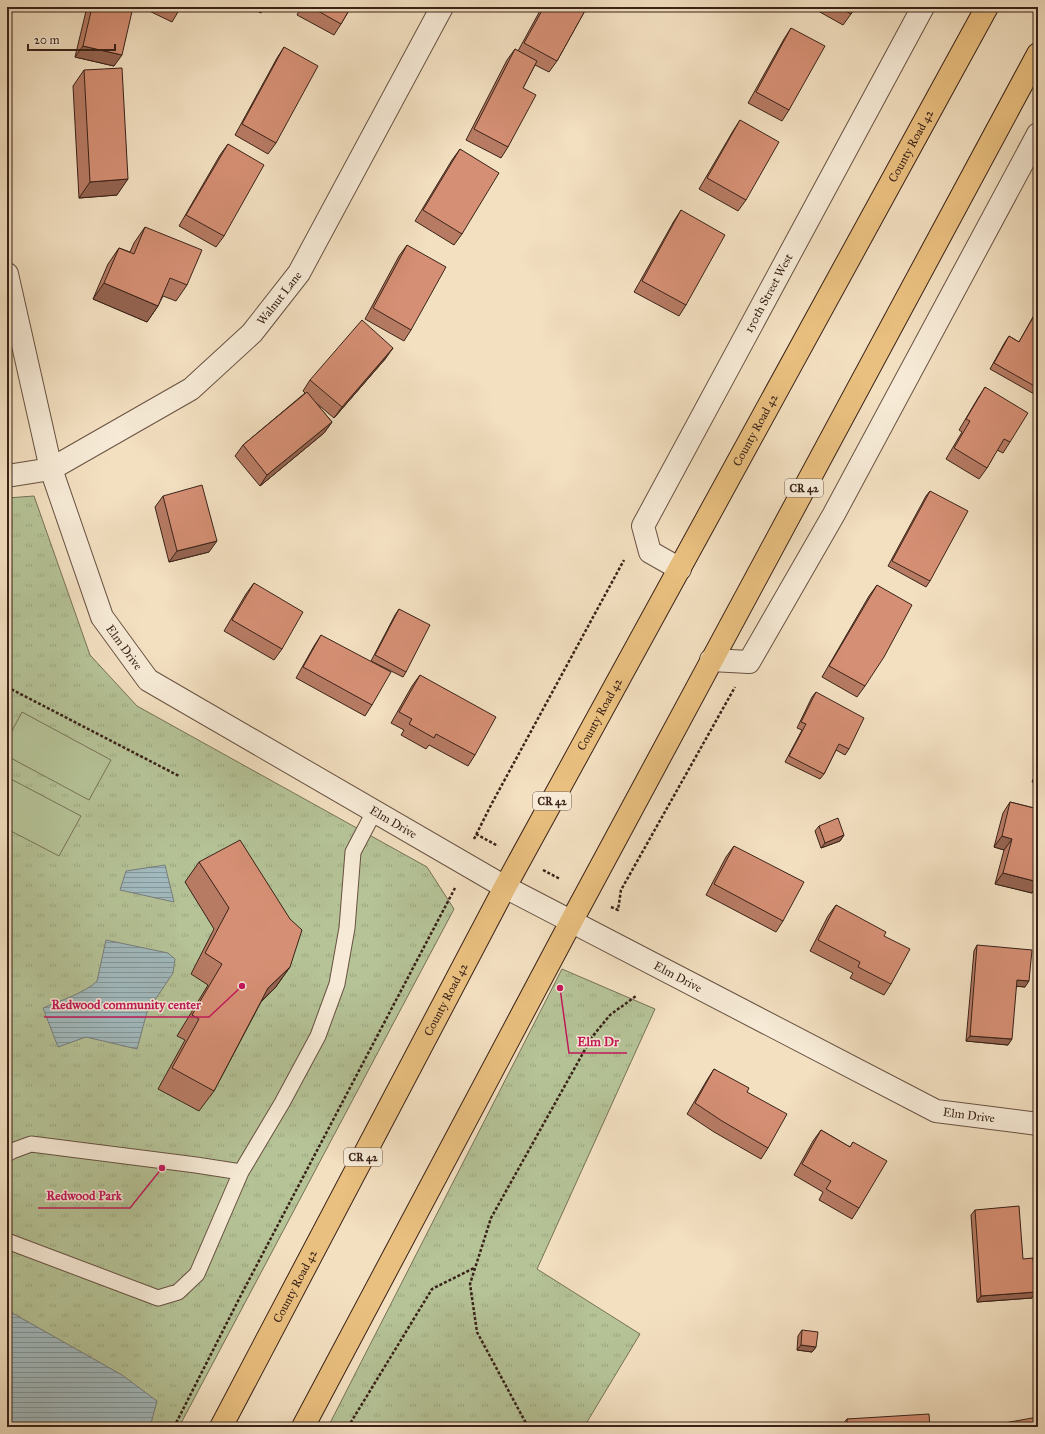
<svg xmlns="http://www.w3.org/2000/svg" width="1045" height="1434" font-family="'IM FELL Great Primer',serif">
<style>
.grass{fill:url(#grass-tufts);stroke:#777258}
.pitch{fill:#b5c397;stroke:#777258}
.water{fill:url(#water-rules);stroke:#777d7c}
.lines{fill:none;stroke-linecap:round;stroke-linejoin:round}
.service-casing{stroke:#685242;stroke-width:17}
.minor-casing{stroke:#685242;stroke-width:24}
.trunk-casing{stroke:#392218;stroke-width:24}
.path{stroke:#392218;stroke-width:2.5;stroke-dasharray:3 2;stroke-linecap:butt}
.service{stroke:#f7ebd7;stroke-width:15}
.minor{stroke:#f7ebd7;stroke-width:22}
.trunk{stroke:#eac080;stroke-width:22}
.wall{fill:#b77b64;stroke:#392218}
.shaded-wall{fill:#956451;stroke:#392218}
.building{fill:#d58f74;stroke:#392218}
.labels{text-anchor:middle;stroke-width:3;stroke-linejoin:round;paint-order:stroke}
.shield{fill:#f7ebd7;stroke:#725e51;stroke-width:1}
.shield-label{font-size:11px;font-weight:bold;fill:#392218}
.street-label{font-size:12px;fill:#392218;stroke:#f7ebd7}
.leader{fill:none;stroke:#c2185b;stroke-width:1.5}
.callout-dot{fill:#c2185b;stroke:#f7ebd7;stroke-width:1.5}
.callout-label{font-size:13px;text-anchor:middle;font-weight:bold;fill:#c2185b;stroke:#f7ebd7;stroke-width:3;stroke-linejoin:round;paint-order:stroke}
</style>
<defs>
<pattern id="grass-tufts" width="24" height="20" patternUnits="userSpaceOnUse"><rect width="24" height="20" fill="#b5c397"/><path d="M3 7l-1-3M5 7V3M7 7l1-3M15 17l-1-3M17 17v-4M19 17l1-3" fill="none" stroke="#9ca781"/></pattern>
<pattern id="water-rules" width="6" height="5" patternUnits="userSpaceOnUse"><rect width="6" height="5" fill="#a1babf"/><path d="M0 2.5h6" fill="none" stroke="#84979a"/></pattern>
</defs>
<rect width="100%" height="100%" fill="#f3e0c1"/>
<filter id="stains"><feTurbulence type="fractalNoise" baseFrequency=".005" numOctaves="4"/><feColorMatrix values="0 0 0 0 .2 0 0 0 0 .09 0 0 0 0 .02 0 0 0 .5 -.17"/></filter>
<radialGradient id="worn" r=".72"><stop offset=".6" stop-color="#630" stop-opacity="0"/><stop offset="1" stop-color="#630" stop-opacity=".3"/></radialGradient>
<path class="grass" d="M34 496 90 655 137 706 427 867 454 909 179 1427H7V498Z
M562 969 655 1009 537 1269 640 1334 584 1427H328Z"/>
<path class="pitch" d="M22 712 111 760 89 800 7 756V740Z
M7 777 81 816 59 856 7 829Z"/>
<path class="water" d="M165 865 174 902 120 890 126 871Z
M106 940 168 953 175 959 173 973 147 1012 137 1049 86 1037 58 1047 43 1008C59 1001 85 993 97 981Z
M7 1310 122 1375 157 1401 150 1427H7Z"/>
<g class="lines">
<defs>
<path id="service" d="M7 1154 12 1151 31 1144 196 1165 241 1172
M7 1241 158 1298 178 1292 197 1274 241 1172 282 1103 318 1036 337 984 347 928 353 852 374 812"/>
<g id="minor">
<path id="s1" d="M7 274 51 469 102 617 148 680 505 887 936 1111 1038 1124"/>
<path id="s2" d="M7 476 51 469 191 389 252 333 299 273 442 7"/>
<path id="s3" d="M680 569 650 552 643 526 923 7"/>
<path d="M711 660 749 662 834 514 1038 134"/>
</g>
<g id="trunk">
<path id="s4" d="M221 1427 505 887 987 7"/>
<path d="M303 1427 571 922 1038 54"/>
</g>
</defs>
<use href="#service" class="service-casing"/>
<use href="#minor" class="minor-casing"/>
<use href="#trunk" class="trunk-casing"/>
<path class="path" d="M7 687 179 776
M476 834 498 846
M474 839 491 805 624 560
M543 870 560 879
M611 907 618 910 621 890 735 687
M174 1427 240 1297 455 888
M348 1427 432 1289 474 1268
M528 1427 477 1332 470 1284 491 1218 592 1037 610 1015 636 996"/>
<use href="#service" class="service"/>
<use href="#minor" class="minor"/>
<use href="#trunk" class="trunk"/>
</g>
<path class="wall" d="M87 7H133L114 66 75 57Z
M141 7H181L172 22Z
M249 7H265L261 13Z
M301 7H351L341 24 334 35 297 15Z
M542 7H587L557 61 549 72 535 65 523 88 508 147 501 158 466 140 507 60 515 49 518 51Z
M811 7H855L851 14 843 25Z
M791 28 789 110 782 121 748 103 784 39Z
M284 47 276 143 268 154 235 135 277 58Z
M84 70 117 195 79 198 73 86Z
M740 120 746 200 738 211 699 189 733 131Z
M228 144 224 236 216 247 179 226 220 155Z
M460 149 462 234 454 245 415 221 452 160Z
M681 210 686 305 679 316 634 292 674 221Z
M145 227 187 285 176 301 163 296 158 306 147 322 93 299 108 264 119 248 130 252 134 243Z
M407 245 411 330 404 341 365 319 399 256Z
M1038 308V392L1036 395 990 369 1005 342 1009 336 1019 342Z
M386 358 334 418 315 402 332 422 324 433 260 486 235 456 243 445 305 393 303 391 310 380Z
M985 387 1010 442 1003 453 997 450 987 468 979 479 946 459 962 432 959 430 978 398Z
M930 491V581L926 587 888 566 926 496Z
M163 496 209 552 169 562 155 507Z
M1038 526V537L1033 534Z
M254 583 282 649 274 660 224 631 246 594Z
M877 585 865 686 857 697 822 677 869 596Z
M399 609 406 672 403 677 371 661 395 615Z
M321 635 372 705 365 716 296 678 314 646Z
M420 675 475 755 468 766 429 745 426 749 401 735 404 730 391 723 412 686Z
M816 692 849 749 845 755 836 750 824 774 820 779 785 762 802 730 797 728 812 697Z
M1038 767V784L1032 782Z
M1010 802 1038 809V884L1032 893 995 884 1004 850 994 847 1003 813Z
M819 826 844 835 840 841 821 848 815 831Z
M734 846 783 921 776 932 706 895 726 857Z
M199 862 290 967 275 988 261 1002 214 1091 199 1111 158 1089 185 1040 177 1036 208 985 191 974 214 929 185 882Z
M836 905 884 936 891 984 884 995 850 978 853 973 810 951 828 916Z
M977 945 1025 987 1016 986 1008 1045 966 1041 974 951Z
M714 1069 747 1092 768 1148 761 1159 714 1132 687 1114 707 1080Z
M821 1130 850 1147 853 1142 859 1208 852 1219 819 1200 823 1192 794 1175 813 1141Z
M975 1210 1023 1259 1032 1298 977 1302 971 1215Z
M802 1330 816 1347 812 1352 797 1350 798 1336Z
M847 1419 930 1427H843V1424Z"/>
<path class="shaded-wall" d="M83 46 122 55 114 66 75 57Z
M128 179 117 195 79 198 90 182Z
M104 283 158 306 147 322 93 299Z
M393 348 386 358 334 418 342 407Z
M332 422 324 433 260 486 267 475Z
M217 541 209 552 169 562 177 551Z
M844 835 840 841 821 848 825 843Z
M1002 836 1012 839 1004 850 994 847Z
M1003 873 1038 882V884L1032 893 995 884Z
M290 967 275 988 254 1008 268 988Z
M1017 980 1029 981 1025 987 1013 986Z
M970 1036 1012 1039 1008 1045 966 1041Z
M1036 1292 1032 1298 977 1302 981 1296Z
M801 1345 816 1347 812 1352 797 1350Z"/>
<path class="building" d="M92 7H133L122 55 83 46Z
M172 7H181L179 11Z
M311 7H351L341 24Z
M544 7H587L557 61 524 43Z
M838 7H855L851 14Z
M791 28 825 46 789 110 756 92Z
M284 47 318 66 276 143 242 124Z
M515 49 537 61 523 88 536 95 508 147 474 129Z
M122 68 128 179 90 182 84 70Z
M740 120 779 142 746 200 707 178Z
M228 144 264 165 224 236 186 215Z
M460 149 499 173 462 234 423 210Z
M681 210 725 235 686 305 642 281Z
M145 227 202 250 187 285 170 278 158 306 104 283 119 248 134 254Z
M407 245 446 267 411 330 373 308Z
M1038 309V388L994 363 1009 336 1019 342Z
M362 320 393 348 342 407 310 380Z
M985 387 1028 413 1010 442 1004 439 987 468 954 448 970 421 966 419Z
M307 392 332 422 267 475 243 445Z
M202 485 217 541 177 551 163 496Z
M930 491 968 511 930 581 892 561Z
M254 583 303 612 282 649 232 620Z
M877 585 912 605 884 657 865 686 829 666Z
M399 609 430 625 406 672 375 655Z
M321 635 391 672 372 705 303 667Z
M420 675 496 717 475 755 436 734 434 738 409 724 412 719 399 712Z
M816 692 864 718 849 749 839 744 824 774 789 756 806 724 801 722Z
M1010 802 1038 809V882L1003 873 1012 839 1002 836Z
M838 818 844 835 825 843 819 826Z
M240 840 290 919 302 930 290 967 268 988 214 1091 172 1068 199 1019 192 1015 222 964 205 953 229 908 199 862Z
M734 846 804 882 783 921 714 884Z
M836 905 886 932 884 936 910 949 891 984 858 967 860 962 818 940Z
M977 945 1032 950 1029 981 1017 980 1012 1039 970 1036Z
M714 1069 749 1088 747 1092 787 1114 768 1148 722 1121 695 1103Z
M821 1130 850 1147 853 1142 887 1161 859 1208 826 1189 831 1181 802 1164Z
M1019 1206 1023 1259 1033 1258 1036 1292 981 1296 975 1210Z
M802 1330 818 1332 816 1347 801 1345Z
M929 1414 930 1427H848L847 1419Z
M1038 1417V1427H994L993 1425Z
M787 1423 791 1427H784Z"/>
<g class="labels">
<g class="shield">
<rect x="785" y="479" width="38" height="18" rx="3"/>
<rect x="533" y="792" width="38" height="18" rx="3"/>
<rect x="344" y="1148" width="38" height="18" rx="3"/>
</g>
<g class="shield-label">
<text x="804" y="492">CR 42</text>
<text x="552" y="805">CR 42</text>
<text x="363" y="1161">CR 42</text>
</g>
<g class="street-label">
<text dy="4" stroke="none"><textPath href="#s4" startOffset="1455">County Road 42</textPath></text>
<text dy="4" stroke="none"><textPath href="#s3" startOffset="326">150th Street West</textPath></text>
<text dy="4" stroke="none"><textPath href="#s2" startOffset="333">Walnut Lane</textPath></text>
<text dy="4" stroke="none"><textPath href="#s4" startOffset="1131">County Road 42</textPath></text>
<text dy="4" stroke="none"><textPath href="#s1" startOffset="394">Elm Drive</textPath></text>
<text dy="4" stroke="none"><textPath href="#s4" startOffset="807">County Road 42</textPath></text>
<text dy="4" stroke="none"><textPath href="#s1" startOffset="718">Elm Drive</textPath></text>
<text dy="4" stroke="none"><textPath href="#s1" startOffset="1042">Elm Drive</textPath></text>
<text dy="4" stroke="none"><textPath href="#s4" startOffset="483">County Road 42</textPath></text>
<text dy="4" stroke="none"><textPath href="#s1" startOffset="1366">Elm Drive</textPath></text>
<text dy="4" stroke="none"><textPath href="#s4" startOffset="159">County Road 42</textPath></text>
</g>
</g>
<path class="leader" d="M242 986L209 1017H44M560 988L569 1053H627M162 1168L130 1208H38"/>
<g class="callout-dot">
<circle cx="242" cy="986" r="4"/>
<circle cx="560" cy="988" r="4"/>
<circle cx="162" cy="1168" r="4"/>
</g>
<g class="callout-label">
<text x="126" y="1009">Redwood community center</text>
<text x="598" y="1046">Elm Dr</text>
<text x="84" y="1200">Redwood Park</text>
</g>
<rect width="1045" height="1434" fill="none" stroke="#f3e0c1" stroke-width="24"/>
<rect x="8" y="8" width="1029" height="1418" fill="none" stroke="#392218" stroke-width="2"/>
<rect x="12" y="12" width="1021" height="1410" fill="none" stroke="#392218"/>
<path d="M28 44v6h87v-6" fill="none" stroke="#392218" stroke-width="2"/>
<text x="34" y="44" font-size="12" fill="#392218" stroke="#f7ebd7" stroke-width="3" paint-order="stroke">20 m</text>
<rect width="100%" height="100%" filter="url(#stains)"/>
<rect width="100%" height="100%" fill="url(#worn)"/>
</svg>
